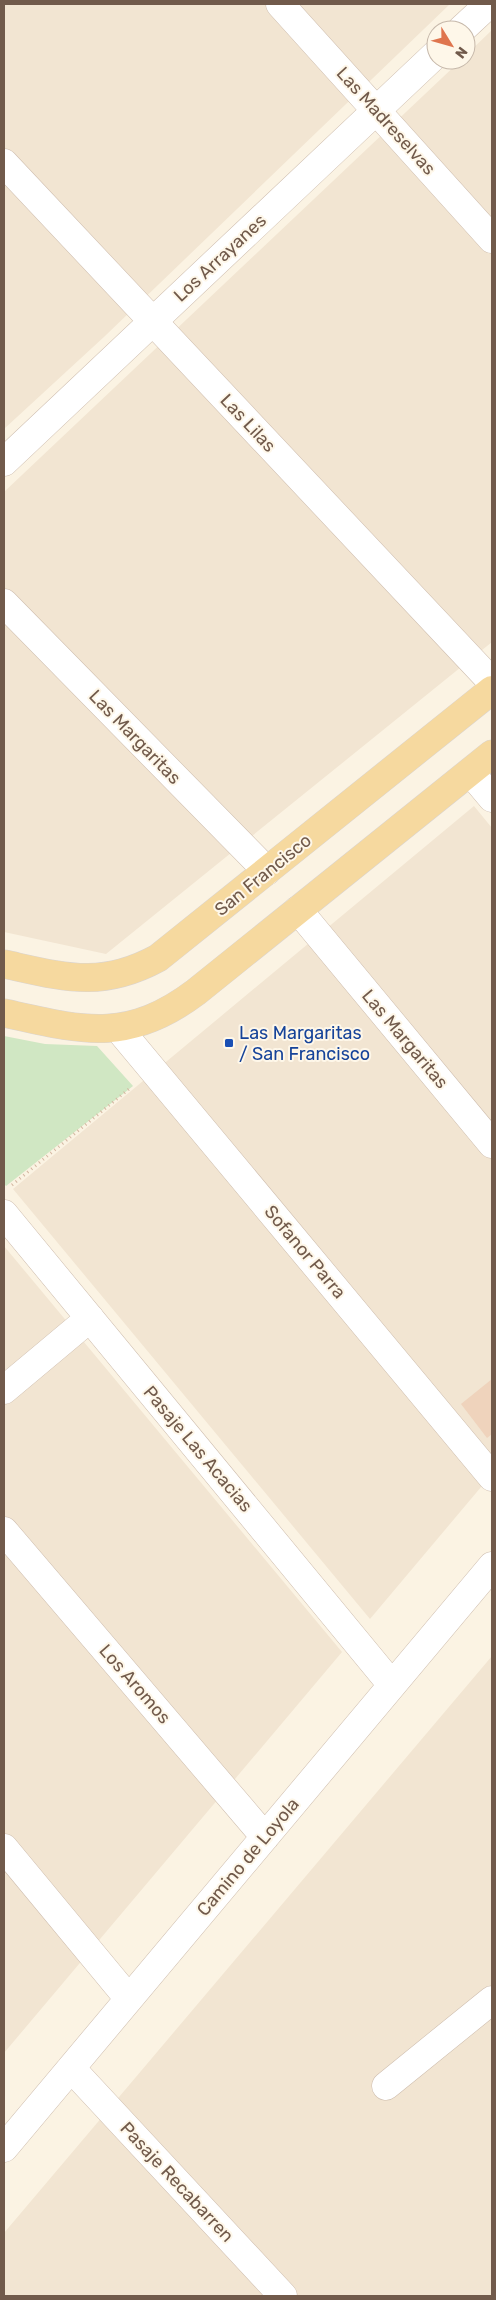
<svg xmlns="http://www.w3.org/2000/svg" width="496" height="2300" font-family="Rubik,sans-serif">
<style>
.residential{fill:#f2e5d2}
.green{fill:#d0e7c3}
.building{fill:#efd3bc}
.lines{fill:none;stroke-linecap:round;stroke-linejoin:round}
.minor-casing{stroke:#cebdae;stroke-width:29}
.major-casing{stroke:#dad4d0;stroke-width:29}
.path{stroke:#d3b6a0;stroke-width:3;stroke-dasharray:1 4;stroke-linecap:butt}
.minor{stroke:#fff;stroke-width:28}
.major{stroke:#f6d99f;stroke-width:28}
.transit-dot{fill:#1a4fb4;stroke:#fef7e9;stroke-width:2}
.labels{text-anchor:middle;stroke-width:4;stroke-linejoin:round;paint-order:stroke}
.street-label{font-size:18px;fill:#715a4b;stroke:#fef7e9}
.transit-label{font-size:18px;fill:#164399;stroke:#fef7e9;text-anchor:start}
</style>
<rect width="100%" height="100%" fill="#fbf3e3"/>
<path class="residential" d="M4 4H450L105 336 4 429Z
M492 30V642L106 954 4 932V492L461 60H466V55Z
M474 806 492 828V1474L370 1619 13 1189Z
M4 1246 342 1652 4 2053Z
M492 1656V2296H4V2233Z"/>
<path class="green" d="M4 1036 45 1044 97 1046 133 1086 6 1186 4 1184Z"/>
<path class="building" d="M492 1379V1434L487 1438 461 1404Z"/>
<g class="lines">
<defs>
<path id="minor" d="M280 4 492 239
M461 30 489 4
M4 163 492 682
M4 462 436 54
M4 603 267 871
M471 773 492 798
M298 910 492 1144
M118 1028 492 1477
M4 1214 392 1685
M4 1390 90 1318
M4 1531 265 1837
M4 1848 129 1999
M71 2068 283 2296
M386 2086 492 2000
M4 2148 492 1566"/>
<path id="major" d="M4 964C64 977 101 989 158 958L492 690
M4 1013C81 1030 127 1044 196 992L492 754"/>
</defs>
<use href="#minor" class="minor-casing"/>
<use href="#major" class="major-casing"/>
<path class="path" d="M12 1185 129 1089"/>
<use href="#minor" class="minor"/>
<use href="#major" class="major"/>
</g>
<rect class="transit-dot" x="224" y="1038" width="10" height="10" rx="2.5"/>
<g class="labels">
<g class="street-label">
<text transform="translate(386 121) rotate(48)" y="6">Las Madreselvas</text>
<text transform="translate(220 258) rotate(-43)" y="6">Los Arrayanes</text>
<text transform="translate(248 423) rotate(47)" y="6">Las Lilas</text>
<text transform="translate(135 737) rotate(46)" y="6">Las Margaritas</text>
<text transform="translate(263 875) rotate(-39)" y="6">San Francisco</text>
<text transform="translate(405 1039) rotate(50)" y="6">Las Margaritas</text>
<text transform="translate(305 1252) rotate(50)" y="6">Sofanor Parra</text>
<text transform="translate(198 1449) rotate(50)" y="6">Pasaje Las Acacias</text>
<text transform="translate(135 1684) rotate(49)" y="6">Los Aromos</text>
<text transform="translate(248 1857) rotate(-50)" y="6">Camino de Loyola</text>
<text transform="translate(177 2182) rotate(47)" y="6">Pasaje Recabarren</text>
</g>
<g class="transit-label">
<text x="239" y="1039">Las Margaritas<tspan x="239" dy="21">/ San Francisco</tspan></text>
</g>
</g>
<rect width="496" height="2300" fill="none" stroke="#715a4b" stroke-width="10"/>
<g transform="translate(451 45) rotate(127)"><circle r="24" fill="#fef7e9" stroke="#c6b8aa"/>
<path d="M0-4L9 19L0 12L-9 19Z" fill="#df754e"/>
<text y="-8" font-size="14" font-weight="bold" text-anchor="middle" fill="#715a4b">N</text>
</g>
</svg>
